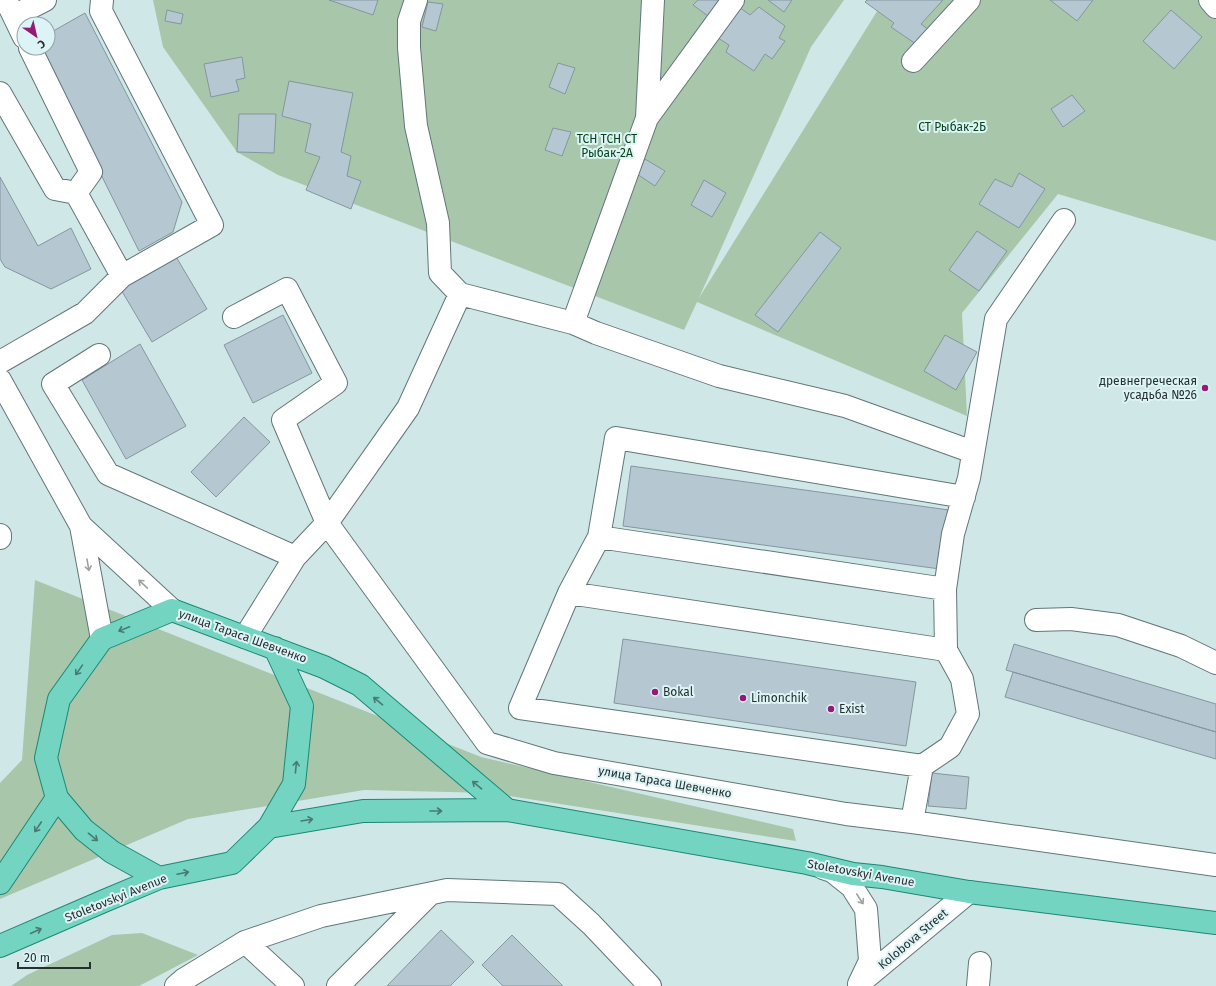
<svg xmlns="http://www.w3.org/2000/svg" width="1216" height="986" font-family="'Fira Sans',sans-serif">
<style>
.green{fill:#a8c6aa}
.building{fill:#b5c7d1;stroke:#84969f}
.lines{fill:none;stroke-linecap:round;stroke-linejoin:round}
.minor-casing{stroke:#627678;stroke-width:24}
.major-casing{stroke:#1c8874;stroke-width:24}
.minor{stroke:#fff;stroke-width:22}
.major{stroke:#73d4c2;stroke-width:22}
.oneway{stroke:#9ea1a2}
.oneway2{stroke:#497972}
.poi-dot{fill:#941a76;stroke:#ddf4f6;stroke-width:1.5}
.labels{text-anchor:middle;stroke-width:4;stroke-linejoin:round;paint-order:stroke}
.park-label{font-size:12px;fill:#044416;stroke:#ddf4f6}
.poi-label{font-size:12px;fill:#272f30;stroke:#ddf4f6;text-anchor:start}
.street-label{font-size:12px;fill:#272f30;stroke:#ddf4f6}
</style>
<rect width="100%" height="100%" fill="#d0e7e8"/>
<path class="green" d="M153 0H844L811 47 699 298 884 0H1216V241L1058 194 962 313 967 416 697 302 684 330 278 175 237 152 163 47Z
M35 580 481 757 793 829 796 841 491 793 364 790 188 819 0 899V783L22 760Z
M142 933 198 955 139 986H11L27 975 112 935Z"/>
<path class="building" d="M329 0H378L373 15Z
M698 0H725L712 19 693 5Z
M768 0H792L784 12Z
M867 0H943L921 24 929 30 916 44 891 27 894 23 865 2Z
M1050 0H1093L1077 21Z
M428 2 443 4 436 31 422 27Z
M739 7 750 15 759 7 785 26 779 38 785 41 772 59 765 54 754 71 726 52 729 45 715 36Z
M167 10 183 14 181 24 165 21Z
M1171 10 1202 37 1174 69 1143 41Z
M85 13 182 202 173 232 139 251 38 48H48V34Z
M242 57 245 78 236 80 239 91 211 97 204 64Z
M558 63 575 68 565 94 549 87Z
M289 81 353 93 341 152 351 156 347 176 361 181 351 209 306 190 320 157 305 152 311 124 282 116Z
M1072 95 1085 111 1063 127 1051 109Z
M239 114H276L274 153 237 152Z
M553 128 571 132 562 156 545 150Z
M645 159 665 171 655 186 637 174Z
M1019 173 1045 189 1019 228 979 204 995 179 1012 187Z
M0 177 38 246 71 228 91 269 51 289 5 267 0 259Z
M704 180 726 193 712 217 691 205Z
M977 231 1007 251 979 291 949 270Z
M820 232 841 248 778 332 755 315Z
M175 255 207 309 152 342 120 288Z
M283 315 312 373 253 403 224 345Z
M945 335 977 352 956 390 924 371Z
M140 344 186 426 126 459 82 380Z
M244 417 270 442 216 497 191 472Z
M631 466 949 510 940 569 623 526Z
M623 639 916 682 906 746 614 703Z
M1014 644 1216 704V732L1006 670Z
M1013 672 1216 732V759L1005 697Z
M932 773 969 777 966 809 928 806Z
M441 930 474 962 450 986H387Z
M512 935 563 986H503L482 965Z"/>
<g class="lines">
<defs>
<path id="minor" d="M6 0 24 37
M416 0 409 21V48L416 126 438 223 440 273 460 294 573 323 596 333 719 376 845 406 973 452
M1210 0 1216 7
M14 16 45 0
M30 48 91 172 76 193
M913 61 969 0
M0 93 55 189 76 193 122 276
M647 118 733 0
M234 317 287 289 336 383 283 420 327 523 487 743 554 763 846 814 912 822 1216 865
M573 323 647 118 653 0
M99 355 53 384 108 474 295 557 245 637
M0 362 85 313 122 276 212 225 101 11 102 0
M0 380 81 526 172 610
M81 526 102 639
M0 535V538
M295 557 327 523 408 408 460 294
M945 589 599 537 616 438 964 497
M569 593 599 537
M1036 620 1071 619 1118 625 1181 646 1216 663
M922 766 520 708 569 593 946 650
M912 822 922 766 950 747 968 714 962 679 946 650 945 589 953 534 969 478 996 319 1064 220
M823 868 832 871 852 887 866 909 870 961 859 984
M245 942 293 986
M862 981 969 892
M176 986 183 980 245 942 321 916 447 890 558 894 591 924 650 986
M338 986 430 894
M978 986 980 963"/>
<path id="major" d="M57 798 84 830 112 852 159 878
M269 827 363 811 507 810 807 863 853 874 882 877 969 892 1216 923
M0 883 57 798 46 758 59 699 102 639 172 610 324 667 360 685 507 810
M0 946 104 901 159 878 232 863 269 827 294 784 302 706 275 648"/>
</defs>
<use href="#minor" class="minor-casing"/>
<use href="#major" class="major-casing"/>
<use href="#minor" class="minor"/>
<use href="#major" class="major"/>
</g>
<defs><path id="oneway-shaft" d="M-6 0H5M1.5-3L5.5 0L1.5 3" fill="none" stroke-width="1.6" stroke-linecap="round" stroke-linejoin="round"/></defs>
<g class="oneway">
<use href="#oneway-shaft" transform="translate(88 565) rotate(80)"/>
<use href="#oneway-shaft" transform="translate(143 584) rotate(-137)"/>
<use href="#oneway-shaft" transform="translate(860 899) rotate(57)"/>
</g>
<g class="oneway2">
<use href="#oneway-shaft" transform="translate(124 629) rotate(158)"/>
<use href="#oneway-shaft" transform="translate(79 670) rotate(125)"/>
<use href="#oneway-shaft" transform="translate(378 701) rotate(-140)"/>
<use href="#oneway-shaft" transform="translate(296 767) rotate(-84)"/>
<use href="#oneway-shaft" transform="translate(477 785) rotate(-140)"/>
<use href="#oneway-shaft" transform="translate(436 811)"/>
<use href="#oneway-shaft" transform="translate(307 820) rotate(-9)"/>
<use href="#oneway-shaft" transform="translate(38 827) rotate(124)"/>
<use href="#oneway-shaft" transform="translate(93 837) rotate(39)"/>
<use href="#oneway-shaft" transform="translate(183 873) rotate(-12)"/>
<use href="#oneway-shaft" transform="translate(36 931) rotate(-24)"/>
</g>
<g class="poi-dot">
<circle cx="1205" cy="388" r="4"/>
<circle cx="655" cy="692" r="4"/>
<circle cx="743" cy="698" r="4"/>
<circle cx="831" cy="709" r="4"/>
</g>
<g class="labels">
<g class="park-label">
<text x="952" y="131">СТ Рыбак-2Б</text>
<text x="607" y="143">ТСН ТСН СТ<tspan x="607" dy="14">Рыбак-2А</tspan></text>
</g>
<g class="poi-label">
<text x="1197" y="385" text-anchor="end">древнегреческая<tspan x="1197" dy="14">усадьба №26</tspan></text>
<text x="663" y="696">Bokal</text>
<text x="751" y="702">Limonchik</text>
<text x="839" y="713">Exist</text>
</g>
<g class="street-label">
<text transform="translate(243 636) rotate(20)" y="4">улица Тараса Шевченко</text>
<text transform="translate(665 782) rotate(10)" y="4">улица Тараса Шевченко</text>
<text transform="translate(861 873) rotate(10)" y="4">Stoletovskyi Avenue</text>
<text transform="translate(116 898) rotate(-22)" y="4">Stoletovskyi Avenue</text>
<text transform="translate(913 939) rotate(-40)" y="4">Kolobova Street</text>
</g>
</g>
<g transform="translate(36 36) rotate(146)"><circle r="19" fill="#ddf4f6" stroke="#94a5a7"/>
<path d="M0-3L7 15L0 10L-7 15Z" fill="#941a76"/>
<text y="-6" font-size="11" font-weight="bold" text-anchor="middle" fill="#272f30">С</text>
</g>
<path d="M18 962v6h72v-6" fill="none" stroke="#272f30" stroke-width="2"/>
<text x="24" y="962" font-size="12" fill="#272f30" stroke="#ddf4f6" stroke-width="3" paint-order="stroke">20 m</text>
</svg>
